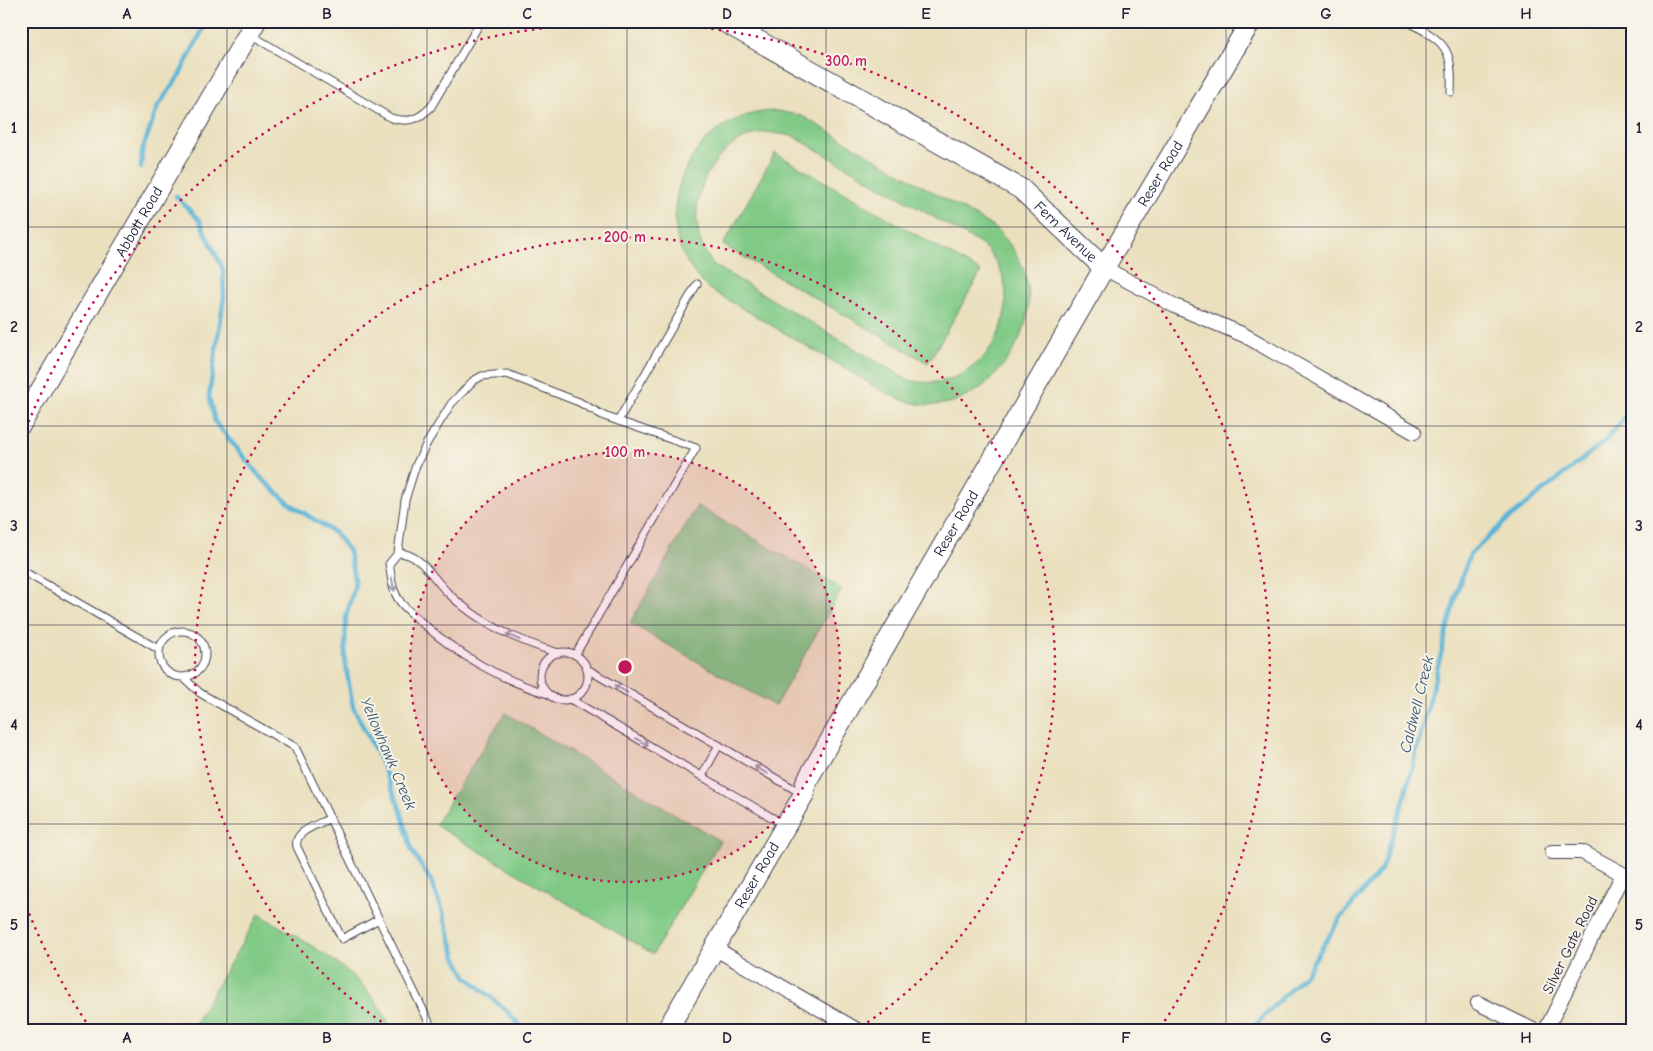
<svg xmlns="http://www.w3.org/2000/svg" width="1653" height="1051" font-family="'Comic Neue',sans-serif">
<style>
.green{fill:#81ca86;stroke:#527660;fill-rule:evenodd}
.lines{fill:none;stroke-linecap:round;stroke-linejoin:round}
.stream{stroke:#59b4d7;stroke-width:4.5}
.lane-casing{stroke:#403e4f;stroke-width:9}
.street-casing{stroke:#403e4f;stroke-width:16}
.secondary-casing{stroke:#403e4f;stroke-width:22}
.lane{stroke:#fff;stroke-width:7}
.street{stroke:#fff;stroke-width:14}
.secondary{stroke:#fff;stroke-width:20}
.oneway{stroke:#9c9ca7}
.grid{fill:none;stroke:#22223b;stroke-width:1;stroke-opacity:0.55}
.ring{fill:none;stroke:#c2185b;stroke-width:2.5;stroke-dasharray:2.5 5}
.labels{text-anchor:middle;stroke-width:4;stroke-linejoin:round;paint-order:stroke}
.street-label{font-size:15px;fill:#22223b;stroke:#f7f3e8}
.water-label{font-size:16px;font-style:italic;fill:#355572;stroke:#f7f3e8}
.centre{fill:#c2185b;stroke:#f7f3e8;stroke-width:2.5}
.ring-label{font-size:15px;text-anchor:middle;font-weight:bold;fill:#c2185b;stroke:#f7f3e8;stroke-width:4;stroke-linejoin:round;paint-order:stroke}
.neatline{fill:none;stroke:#22223b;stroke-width:2}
.grid-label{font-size:16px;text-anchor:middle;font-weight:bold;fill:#22223b}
</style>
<rect width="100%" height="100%" fill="#f7f3e8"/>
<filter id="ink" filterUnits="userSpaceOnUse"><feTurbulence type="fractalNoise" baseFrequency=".02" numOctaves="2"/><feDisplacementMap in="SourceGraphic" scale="10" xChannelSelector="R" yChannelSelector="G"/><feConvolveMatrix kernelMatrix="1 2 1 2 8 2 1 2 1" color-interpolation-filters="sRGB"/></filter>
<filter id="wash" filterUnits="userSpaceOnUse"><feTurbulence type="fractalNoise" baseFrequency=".0096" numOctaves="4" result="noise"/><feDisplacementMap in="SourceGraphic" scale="20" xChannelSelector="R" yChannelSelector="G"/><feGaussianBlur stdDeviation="1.12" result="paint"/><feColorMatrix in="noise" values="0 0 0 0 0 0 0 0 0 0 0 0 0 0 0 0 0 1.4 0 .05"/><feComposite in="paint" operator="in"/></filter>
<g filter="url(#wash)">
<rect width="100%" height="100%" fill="#eae0be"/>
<path class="green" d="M778 111 802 116 995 228C1022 253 1036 287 1025 324 1011 369 969 412 919 404 891 400 865 380 841 366 797 340 753 315 709 289 638 227 686 110 778 111ZM767 132 793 136 982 245C1041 299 982 403 906 379L714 265C675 218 706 139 767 132Z
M775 153 981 272 928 363 723 245Z
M697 506 842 589 775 706 630 623Z
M505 713 720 841 653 954 435 825Z
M259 914C310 946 367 971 392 1030H191Z"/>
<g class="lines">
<path class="stream" d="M141 168 142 151 158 106 179 76 207 21
M176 196 199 220 223 269 224 297 209 396 215 422 261 478 290 504 335 533 349 551 355 584 346 617 345 661 353 707 380 760 401 811 412 851 431 881 442 909 456 957 466 976 508 1012 524 1030
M1251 1030 1306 973 1340 919 1381 870 1404 800 1457 591 1470 554 1507 520 1605 441 1632 409"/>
</g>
</g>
<g filter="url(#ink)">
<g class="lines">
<defs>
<path id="lane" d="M1407 21C1445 42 1453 47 1451 92
M251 35 391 118C409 123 418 120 431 107L481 21
M618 421 697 284
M398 553 405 500 416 465 427 443 451 404 473 381 482 376 507 374 579 402 604 416 696 448 575 655
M21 570 158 649
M159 654a23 23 0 1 1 46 0a23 23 0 1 1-46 0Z
M540 676a24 24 0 1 1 48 0a24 24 0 1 1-48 0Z
M587 669 801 793
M184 678 200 693 295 747 429 1022
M548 694C499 679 460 656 421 622 411 612 399 605 394 590 391 582 391 572 389 564L398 553C421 553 433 579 448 593 479 623 517 641 559 653
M570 699 783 824
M702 776 719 745
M330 818C318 825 293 831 297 847L342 939 379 919"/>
<path id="street" d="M1104 268 1175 306 1244 335 1414 432
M1552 852H1582L1632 879
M714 948 857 1030
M1478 1003 1533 1030
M1546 1030 1623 874"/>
<g id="secondary">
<path id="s1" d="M723 21 1021 189 1104 268"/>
<path id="s2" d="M21 424 256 21"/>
<path id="s3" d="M667 1030 804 794 806 782 1104 268 1251 21"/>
</g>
</defs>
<use href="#lane" class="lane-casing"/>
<use href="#street" class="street-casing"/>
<use href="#secondary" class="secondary-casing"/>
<use href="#lane" class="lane"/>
<use href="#street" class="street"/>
<use href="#secondary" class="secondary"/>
</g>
<defs><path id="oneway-shaft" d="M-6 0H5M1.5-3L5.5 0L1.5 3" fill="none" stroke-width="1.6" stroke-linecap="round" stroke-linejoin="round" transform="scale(1.25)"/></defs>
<g class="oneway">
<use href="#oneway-shaft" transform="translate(393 584) rotate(78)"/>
<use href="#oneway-shaft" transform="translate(513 637) rotate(-155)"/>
<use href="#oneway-shaft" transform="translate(621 689) rotate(-150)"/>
<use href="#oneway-shaft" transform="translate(642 742) rotate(30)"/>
<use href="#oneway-shaft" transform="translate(761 770) rotate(-150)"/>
</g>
</g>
<path class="grid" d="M227 21V1030M427 21V1030M627 21V1030M826 21V1030M1026 21V1030M1226 21V1030M1426 21V1030M21 227H1632M21 426H1632M21 625H1632M21 824H1632"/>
<circle cx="625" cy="667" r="215" fill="#c2185b" fill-opacity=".12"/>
<g class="ring">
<circle cx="625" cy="667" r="215"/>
<path d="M394 1030A430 430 0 1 1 856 1030"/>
<path d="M90 1028A645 645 0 0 1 23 898M23 436A645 645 0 1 1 1160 1028"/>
</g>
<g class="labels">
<g class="street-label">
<text dy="5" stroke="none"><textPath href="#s3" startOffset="989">Reser Road</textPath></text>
<text dy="5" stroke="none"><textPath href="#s2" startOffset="234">Abbott Road</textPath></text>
<text dy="5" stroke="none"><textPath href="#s1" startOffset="404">Fern Avenue</textPath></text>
<text dy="5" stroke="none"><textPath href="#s3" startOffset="584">Reser Road</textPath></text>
<text dy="5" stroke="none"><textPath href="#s3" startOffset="179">Reser Road</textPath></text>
<text transform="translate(1570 945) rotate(-64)" y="5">Silver Gate Road</text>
</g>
<g class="water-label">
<text transform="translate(1416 704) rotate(-76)" y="6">Caldwell Creek</text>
<text transform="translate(389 753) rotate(67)" y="6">Yellowhawk Creek</text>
</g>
</g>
<circle cx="625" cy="667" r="8" class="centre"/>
<g class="ring-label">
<text x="846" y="66">300 m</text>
<text x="625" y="242">200 m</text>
<text x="625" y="457">100 m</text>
</g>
<rect width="1653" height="1051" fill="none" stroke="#f7f3e8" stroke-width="55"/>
<rect x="28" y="28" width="1598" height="996" class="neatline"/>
<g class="grid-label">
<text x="127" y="19">A</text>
<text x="327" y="19">B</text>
<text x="527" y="19">C</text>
<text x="727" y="19">D</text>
<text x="926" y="19">E</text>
<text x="1126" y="19">F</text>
<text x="1326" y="19">G</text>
<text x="1526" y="19">H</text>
<text x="14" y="133">1</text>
<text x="1639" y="133">1</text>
<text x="14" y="332">2</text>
<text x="1639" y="332">2</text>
<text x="14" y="531">3</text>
<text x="1639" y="531">3</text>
<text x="14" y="730">4</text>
<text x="1639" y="730">4</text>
<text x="14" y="930">5</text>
<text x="1639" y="930">5</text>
<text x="127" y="1043">A</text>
<text x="327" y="1043">B</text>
<text x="527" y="1043">C</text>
<text x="727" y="1043">D</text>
<text x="926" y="1043">E</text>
<text x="1126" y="1043">F</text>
<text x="1326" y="1043">G</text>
<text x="1526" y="1043">H</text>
</g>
</svg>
